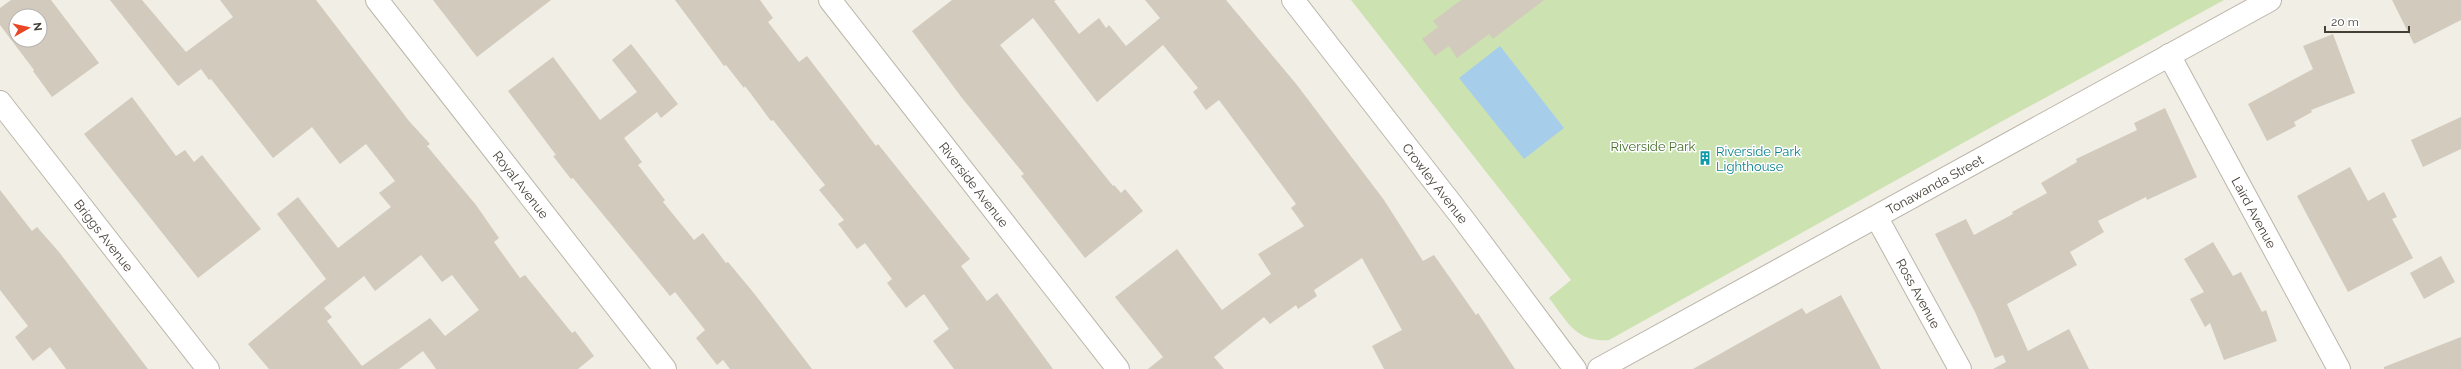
<svg xmlns="http://www.w3.org/2000/svg" width="2461" height="369" font-family="Raleway,sans-serif">
<style>
.green{fill:#cce3b1}
.water{fill:#a6cdea}
.building{fill:#d2cabc;fill-rule:evenodd}
.lines{fill:none;stroke-linecap:round;stroke-linejoin:round}
.minor-casing{stroke:#bcb6a9;stroke-width:24}
.minor{stroke:#fff;stroke-width:22}
.labels{text-anchor:middle;stroke-width:3;stroke-linejoin:round;paint-order:stroke}
.park-label{font-size:13px;fill:#46702e;stroke:#fff}
.culture-label{font-size:13px;fill:#0d838f;stroke:#fff;text-anchor:start}
.street-label{font-size:13px;fill:#433e36;stroke:#fff}
</style>
<rect width="100%" height="100%" fill="#f1eee6"/>
<path class="green" d="M1351 0H2224L1997 124 1609 340C1576 343 1567 321 1549 298L1571 280Z"/>
<path class="water" d="M1500 46 1564 128 1524 159 1459 78Z"/>
<path class="building" d="M11 0H51L99 63 52 97 33 71 34 70 0 25V8ZM16 16H40V40H16Z
M110 0H142L186 52 233 17 220 0H316L409 121 430 144 427 146 476 205 499 238 494 242 520 278 525 275 572 333 575 331 594 356 578 369H436L423 351 399 369H269L248 344 326 279 277 214 298 197 338 248 391 207 379 193 395 181 366 144 340 164 312 127 273 158 211 79 209 80 201 69 178 86ZM421 255 442 282 452 275 479 310 445 336 430 318 362 366 327 321 332 317 324 308 364 276 375 291Z
M433 0H551L477 57Z
M675 0H760L773 18 768 22 799 62 807 56 876 146 878 144 970 259 961 266 987 301 997 293 1053 369H954L933 341 949 329 924 294 906 308 887 283 892 279 865 243 857 249 838 224 844 220 819 190 825 185 773 120 771 121 745 86 744 88 726 65 724 66Z
M952 0H1056L1054 1 1079 34 1099 18 1106 28 1109 25 1126 46 1160 18 1145 0H1226L1297 85 1384 200 1423 261 1434 255 1476 315 1478 313 1515 369H1384L1372 346 1402 330 1362 258 1314 290 1317 296 1298 309 1296 305 1270 324 1264 317 1214 357 1224 369H1148L1163 357 1115 297 1177 249 1222 310 1271 274 1258 254 1304 226 1291 208 1296 204 1219 100 1206 110 1193 92 1198 88 1163 45 1097 102 1033 18 1000 45 1113 186 1114 185 1121 193 1125 189 1143 211 1085 258 1021 176 1024 174 962 98 912 31Z
M1461 0H1544L1493 39 1489 34 1457 58 1449 46 1435 56 1422 39 1438 27 1433 21Z
M2392 0H2461V20L2414 44Z
M2333 34 2355 93 2311 110 2312 112 2294 122 2296 126 2267 141 2248 104 2313 69 2303 46Z
M631 44 678 104 661 118 657 112 624 138 642 162 638 165 665 200 663 202 694 240 703 233 726 263 728 262 753 292 812 369H730L723 360 717 365 696 338 705 330 675 292 670 296 573 178 571 179 553 156 556 155 508 91 553 57 600 120 637 92 612 60Z
M132 97 176 156 185 150 194 162 202 155 261 229 198 278 84 134Z
M2165 108 2197 177 2147 200 2146 197 2098 221 2104 232 2070 252 2077 265 2007 304 2028 351 2069 329 2089 369H1993L2006 362 2003 355 1995 358 1975 312 1935 234 1966 219 1974 235 2013 214 2012 212 2047 193 2041 183 2077 162 2076 159 2137 130 2134 123Z
M2461 117V149L2423 167 2411 140Z
M2350 167 2368 201 2384 192 2397 217 2392 219 2413 258 2348 292 2297 196Z
M0 190 32 231 37 227 59 252 148 369H66L50 347 33 361 15 337 28 326 0 290Z
M2213 242 2233 276 2241 272 2262 312 2266 310 2277 341 2224 360 2210 323 2205 327 2190 299 2204 292 2184 259Z
M2441 256 2455 282 2424 299 2410 273Z
M1841 295 1881 369H1693L1802 308 1806 314Z
M2461 337V369H2384V367Z"/>
<g class="lines">
<defs>
<g id="minor">
<path id="s1" d="M377 0 665 369"/>
<path id="s2" d="M830 0 1118 369"/>
<path id="s3" d="M1293 0 1464 220 1575 369"/>
<path id="s4" d="M2169 55 2339 369"/>
<path id="s5" d="M0 102 208 369"/>
<path id="s6" d="M1877 218 1960 369"/>
<path id="s7" d="M1599 369 2270 0"/>
</g>
</defs>
<use href="#minor" class="minor-casing"/>
<use href="#minor" class="minor"/>
</g>
<defs>
<symbol id="building-bare" viewBox="-9 -9 18 18"><path d="M-4-6H4V6H1V3H-1V6H-4ZM-2.5-4.3h1.7v1.8h-1.7ZM.8-4.3h1.7v1.8H.8ZM-2.5-1h1.7V.8h-1.7ZM.8-1h1.7V.8H.8Z" fill="#0f9aa8" stroke="#fff" stroke-width="2.5" paint-order="stroke"/></symbol>
</defs>
<g fill-rule="evenodd">
<use href="#building-bare" x="1695" y="148" width="20" height="20"/>
</g>
<g class="labels">
<g class="park-label">
<text x="1653" y="151">Riverside Park</text>
</g>
<g class="culture-label">
<text x="1716" y="156">Riverside Park<tspan x="1716" dy="15">Lighthouse</tspan></text>
</g>
<g class="street-label">
<text dy="5" stroke="none"><textPath href="#s2" startOffset="234">Riverside Avenue</textPath></text>
<text dy="5" stroke="none"><textPath href="#s3" startOffset="232">Crowley Avenue</textPath></text>
<text dy="5" stroke="none"><textPath href="#s1" startOffset="234">Royal Avenue</textPath></text>
<text dy="5" stroke="none"><textPath href="#s7" startOffset="383">Tonawanda Street</textPath></text>
<text dy="5" stroke="none"><textPath href="#s4" startOffset="179">Laird Avenue</textPath></text>
<text dy="5" stroke="none"><textPath href="#s5" startOffset="169">Briggs Avenue</textPath></text>
<text dy="5" stroke="none"><textPath href="#s6" startOffset="86">Ross Avenue</textPath></text>
</g>
</g>
<g transform="translate(28 28) rotate(82)"><circle r="19" fill="#ffffff" stroke="#b4b2af"/>
<path d="M0-3L7 15L0 10L-7 15Z" fill="#e94625"/>
<text y="-6" font-size="11" font-weight="bold" text-anchor="middle" fill="#433e36">N</text>
</g>
<path d="M2325 26v6h84v-6" fill="none" stroke="#433e36" stroke-width="2"/>
<text x="2331" y="26" font-size="12" fill="#433e36" stroke="#ffffff" stroke-width="3" paint-order="stroke">20 m</text>
</svg>
